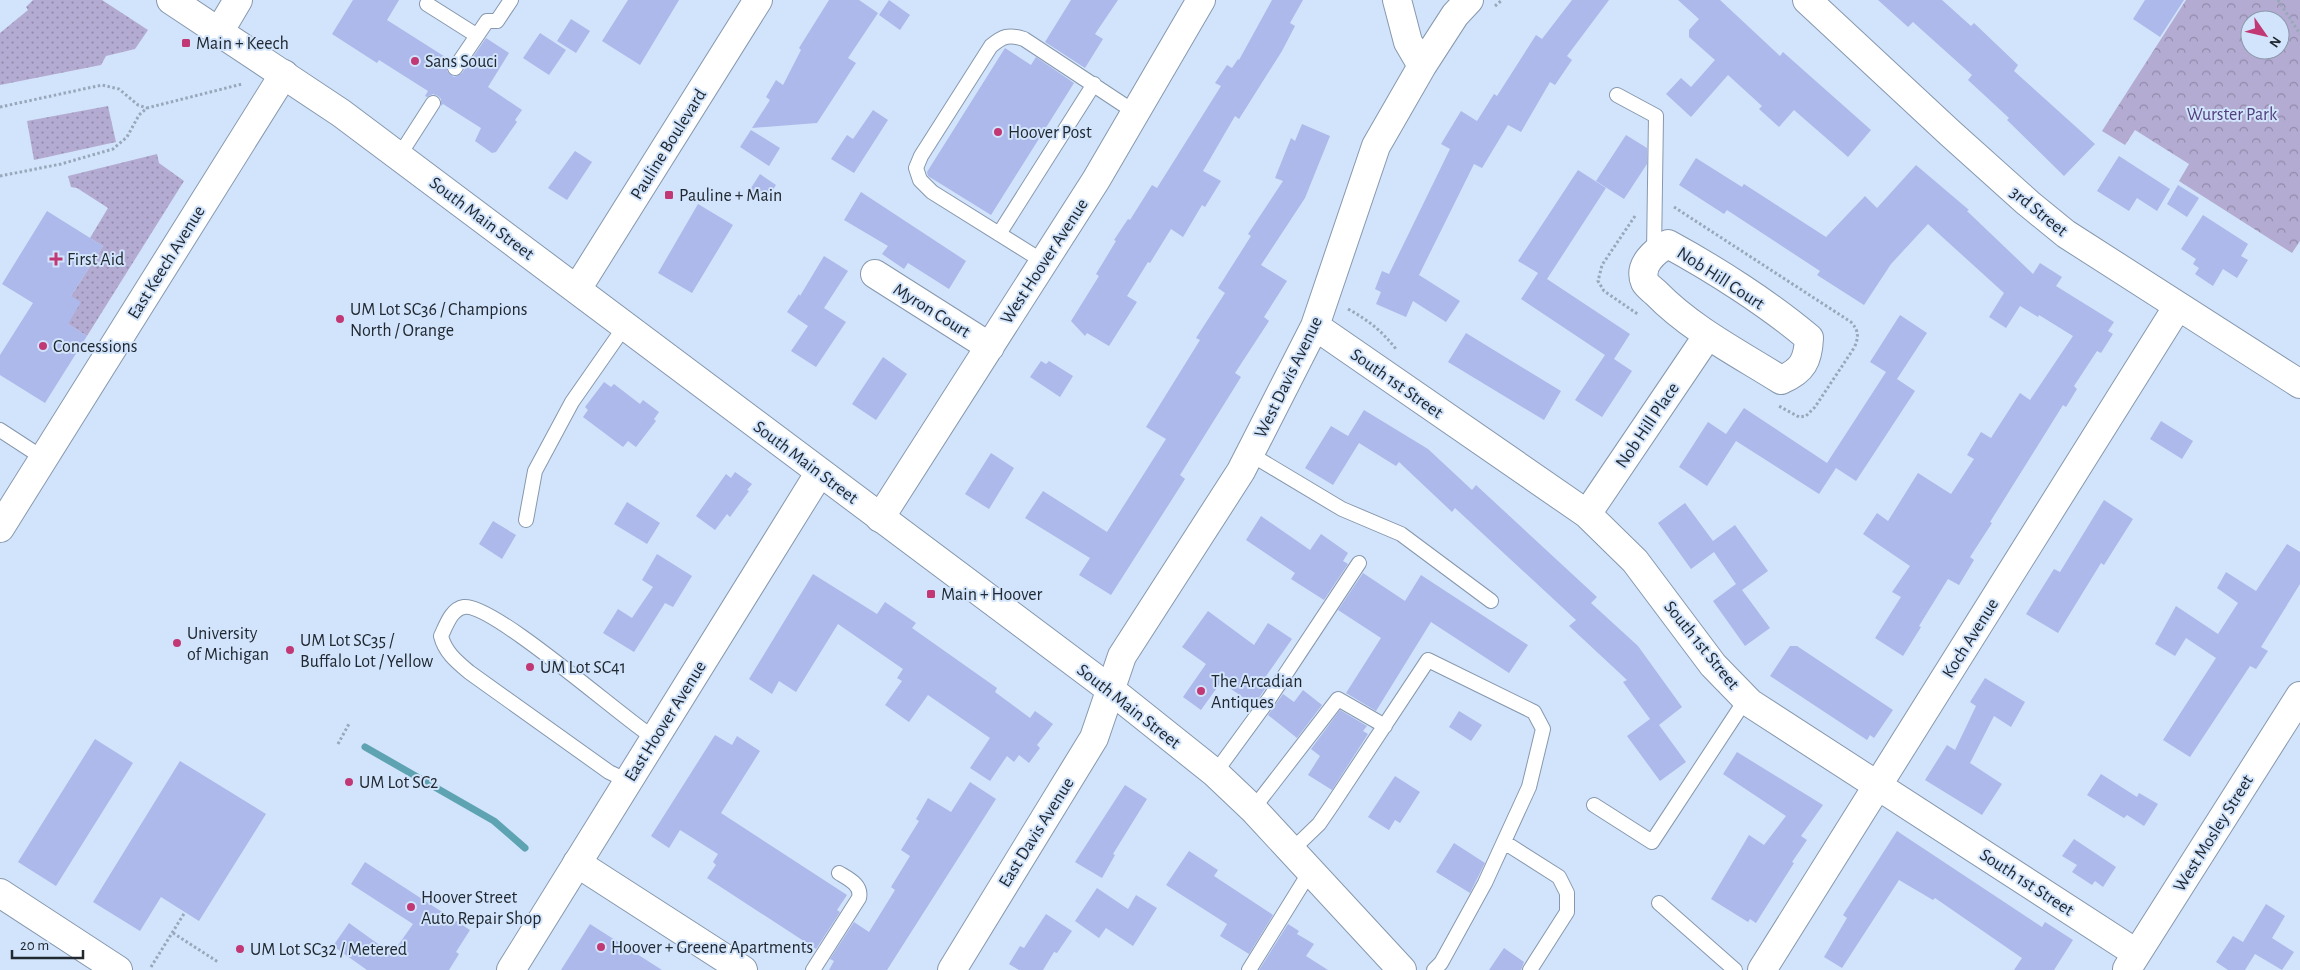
<svg xmlns="http://www.w3.org/2000/svg" width="2300" height="970" font-family="'Alegreya Sans',sans-serif">
<style>
.grass{fill:url(#grass-dots)}
.park{fill:url(#park-crowns);fill-rule:evenodd}
.lines{fill:none;stroke-linecap:round;stroke-linejoin:round}
.stream{stroke:#5ea3b2;stroke-width:7}
.building{fill:#adb8eb}
.lane-casing{stroke:#8798ae;stroke-width:16}
.street-casing{stroke:#8798ae;stroke-width:30}
.secondary-casing{stroke:#8798ae;stroke-width:30}
.path{stroke:#98a8ba;stroke-width:3;stroke-dasharray:2.5 2.5;stroke-linecap:butt}
.lane{stroke:#fff;stroke-width:14}
.street{stroke:#fff;stroke-width:28}
.secondary{stroke:#fff;stroke-width:28}
.poi-dot{fill:#c13875;stroke:#d1e4fb;stroke-width:2}
.labels{text-anchor:middle;stroke-width:4;stroke-linejoin:round;paint-order:stroke}
.poi-label{font-size:18px;fill:#212831;stroke:#d1e4fb;text-anchor:start}
.park-label{font-size:18px;fill:#523f7e;stroke:#d1e4fb}
.street-label{font-size:18px;fill:#212831;stroke:#d1e4fb}
</style>
<defs>
<pattern id="grass-dots" width="8" height="8" patternUnits="userSpaceOnUse" patternTransform="scale(1.25)"><rect width="8" height="8" fill="#b4abd2"/><path d="M2 2h.1M6 6h.1" fill="none" stroke="#928bab" stroke-width="1.8" stroke-linecap="round"/></pattern>
<pattern id="park-crowns" width="20" height="18" patternUnits="userSpaceOnUse" patternTransform="scale(1.25)"><rect width="20" height="18" fill="#b4abd2"/><path d="M2 6a3 3 0 1 1 6 0M12 15a3 3 0 1 1 6 0" fill="none" stroke="#928bab"/></pattern>
</defs>
<rect width="100%" height="100%" fill="#d1e4fb"/>
<path class="grass" d="M33 0H102L148 30 135 49 106 56 101 65 0 85V33L28 10 26 7Z
M108 106 116 142 34 160 27 121Z
M157 154 159 163 184 181 87 336 68 324 71 296 103 246 90 238 108 208 77 188 71 187 68 176Z"/>
<path class="park" d="M2186 0H2300V241L2292 253 2179 181 2189 164 2135 130 2125 145 2102 131ZM2250 20H2280V50H2250Z"/>
<g class="lines">
<path class="stream" d="M365 747 494 821 525 848"/>
</g>
<path class="building" d="M353 0H399L387 20 450 60 447 71 454 77 462 73 486 38 509 53 488 87 522 110 515 120 517 122 496 152 492 153 475 141 481 128 443 104 441 106V99L438 96 433 94 427 97 425 96 428 91 379 60 377 63 332 34Z
M628 0H679L640 65 602 41Z
M829 0H859L878 13 848 58 856 63 817 123 752 128 770 100 766 97 776 80 783 85 801 50 799 48Z
M889 0 910 15 900 30 879 15Z
M1071 0H1118L1095 34 1103 39 1085 68 1045 42Z
M1272 0H1303L1290 23 1295 26 1282 51 1239 119 1235 116 1203 171 1221 181 1205 207 1202 205 1183 237 1171 229 1150 263 1148 262 1127 296 1137 302 1109 346 1087 333 1085 336 1071 321 1099 276 1096 274 1116 241 1114 240 1128 219 1130 220 1152 185 1157 188 1221 86 1215 83 1227 65 1232 68 1238 59 1239 60Z
M1572 0H1609L1567 56 1572 60 1555 85 1550 82 1521 132 1508 125 1482 168 1474 164 1419 275 1460 301 1446 322 1413 301 1406 317 1376 304 1381 292 1375 289 1382 271 1389 274 1450 149 1441 144 1461 111 1477 121 1494 94 1497 96 1536 35 1542 39Z
M1678 0H1720L1780 56 1783 52 1871 130 1848 157 1794 110 1779 127 1759 109 1762 106 1728 75 1691 117 1666 94 1681 78 1691 87 1715 60 1689 37V30L1699 19Z
M1878 0H1942L1971 26 1974 23 2018 65 2014 71 2095 144 2064 176 2007 120 2009 118 1968 80 1972 75 1913 22 1908 27Z
M2145 0H2184L2160 37 2133 19Z
M571 19 590 31 576 53 557 41Z
M540 33 566 50 549 75 523 58Z
M1005 48 1031 65 1036 57 1074 83 991 215 928 176 927 172Z
M873 110 888 120 854 173 831 159 847 135 853 139Z
M1302 124 1330 136 1305 198 1261 265 1287 281 1264 317 1269 321 1235 373 1241 377 1180 475 1185 479 1111 595 1079 575 1090 558 1025 518 1043 491 1107 532 1166 439 1146 427 1200 340 1196 338 1225 293 1218 288 1251 236 1248 234 1283 181 1275 178 1291 138 1295 141Z
M751 130 780 148 769 166 740 147Z
M1626 135 1647 148V164L1624 199 1596 181Z
M575 151 592 162 567 200 548 188Z
M2119 156 2170 189 2157 211 2137 198 2129 211 2097 191Z
M1696 158 1742 187 1744 184 1826 237 1865 196 1877 208 1916 165 1969 210 1967 211 2033 274 2040 263 2062 277 2056 286 2114 322 2108 331 2113 334 2101 353 2097 351 2074 386 2077 389 2066 407 2063 405 1990 522 1992 523 1970 557 1974 560 1959 585 1948 579 1919 626 1921 627 1903 656 1875 638 1901 597 1892 592 1910 566 1863 534 1877 513 1888 521 1918 473 1951 494 1974 459 1967 455 1981 432 1991 438 2020 393 2030 400 2073 336 2039 315 2038 317 2020 306 2006 328 1989 317 2004 293 1928 224 1891 264 1864 305 1817 275 1820 271 1727 210 1724 214 1679 185Z
M1578 170 1606 188 1547 279 1630 334 1614 359 1632 371 1602 417 1575 400 1605 355 1521 299 1538 273 1518 261Z
M760 174 776 185 766 201 749 191Z
M2178 185 2199 198 2187 217 2167 204Z
M861 192 966 261 949 289 908 263 904 269 882 254 888 246 844 220Z
M698 204 733 225 692 293 658 273Z
M47 211 103 246 71 296 81 302 68 324 87 336 45 403 0 375V355L33 303 2 284Z
M2203 215 2248 244 2241 256 2248 260 2237 278 2223 269 2213 286 2195 274 2199 268 2193 264 2196 259 2181 249Z
M824 256 848 271 824 308 846 322 816 367 791 351 808 326 787 312 799 294 800 296Z
M1900 315 1927 333 1897 379 1915 391 1856 481 1836 468 1819 494 1736 441 1707 486 1679 467 1708 422 1726 434 1744 408 1827 463 1886 372 1870 362Z
M1466 333 1561 391 1544 420 1448 362Z
M883 357 907 374 876 420 852 404Z
M1041 361 1046 364 1049 361 1073 376 1060 397 1030 377Z
M604 382 611 387 614 384 640 404 643 400 659 412 654 419 656 421 636 447 628 441 623 447 583 417 588 410 585 407Z
M1364 410 1428 449 1472 490 1476 485 1597 597 1591 603 1638 646 1682 707 1659 725 1686 762 1660 781 1627 736 1650 719 1623 682 1627 680 1569 626 1576 620 1455 508 1452 512 1399 462 1396 466 1359 443 1333 485 1305 468 1331 426 1348 436Z
M2161 421 2193 441 2182 459 2150 439Z
M991 453 1014 468 989 509 965 494Z
M735 472 752 484 747 490 749 491 730 517 727 514 715 530 696 516 726 474 731 478Z
M2104 500 2133 519 2104 565 2101 563 2058 633 2026 614 2054 569 2060 572Z
M627 502 660 523 647 544 614 524Z
M1685 503 1713 541 1735 525 1768 571 1742 590 1770 628 1745 646 1713 601 1736 584 1714 552 1691 569 1658 523Z
M1261 516 1310 550 1321 534 1348 553 1343 561 1348 564 1324 600 1291 579 1295 573 1246 540Z
M493 521 516 535 502 559 479 544Z
M2287 544 2300 552V584L2261 647 2268 651 2256 669 2250 666 2190 757 2163 740 2216 658 2186 638 2175 656 2155 644 2176 606 2218 634 2238 603 2217 588 2226 572 2256 591Z
M657 554 692 576 673 607 665 603 634 652 603 633 618 609 632 618 653 587 642 580Z
M1363 573 1405 601 1421 575 1528 645 1509 673 1431 622 1376 711 1346 693 1381 638 1338 610Z
M813 574 877 614 885 602 916 623 912 628 997 688 995 692 1030 718 1035 711 1053 724 1037 745 1040 748 1029 763 1019 755 1014 762 1007 756 990 781 970 768 990 738 928 695 909 722 885 705 902 681 897 678 903 669 838 624 796 692 779 681 772 694 749 679Z
M1208 611 1254 645 1268 623 1292 639 1264 679 1269 683 1254 705 1221 682 1201 710 1183 697 1206 664 1182 647Z
M1790 646H1797L1893 710 1874 738 1870 735 1867 740 1770 676Z
M1985 678 2025 702 2011 727 1994 716 1970 763 2002 784 1982 815 1925 780 1947 745 1955 750 1976 706 1970 702Z
M1303 690 1322 705 1297 738 1268 715 1283 694 1294 702Z
M1340 710 1367 726 1363 731 1368 734 1332 790 1308 775 1320 756 1311 749Z
M1459 711 1482 725 1471 741 1449 727Z
M715 735 732 745 737 736 760 751 721 813 847 895 837 910 840 912 816 949 707 878 716 865 713 862 718 854 680 830 669 848 651 836Z
M95 739 133 763 56 886 18 862Z
M1737 752 1823 805 1801 836 1807 840 1792 862 1794 863 1756 923 1750 919 1748 922 1711 899 1749 835 1764 845 1786 816 1723 774Z
M180 761 266 814 199 921 161 897 140 931 93 902Z
M2101 774 2137 797 2139 793 2158 804 2144 826 2127 815 2124 818 2087 795Z
M1395 776 1420 792 1400 823 1395 820 1389 830 1368 817Z
M970 782 996 799 887 970H829L834 961 830 959 854 922 869 932 895 890 891 887 910 856 901 850 919 821 916 819 928 798 951 812Z
M1125 785 1147 799 1113 854 1115 855 1102 878 1075 862Z
M1897 831 2042 927 2045 922 2073 940 2054 970H2014L2022 958 1935 898 1933 900 1899 880 1842 968 1824 957 1847 918 1843 915Z
M2074 839 2116 867 2103 887 2095 881 2092 885 2072 872 2077 865 2062 856Z
M1454 843 1485 863 1470 893 1436 872Z
M1189 851 1218 870 1214 876 1273 915 1249 954 1220 936 1227 924 1166 885Z
M365 862 470 930 456 952 459 954 449 970H367L333 946 349 923 392 954 413 924 351 884Z
M1097 888 1128 909 1136 895 1157 908 1133 946 1106 928 1099 938 1075 921Z
M2266 904 2285 916 2272 938 2294 952 2282 970 2255 954 2245 970H2228L2216 962 2233 936 2243 942Z
M1046 914 1072 931 1057 953 1054 952 1043 970H1019L1009 964 1020 946 1024 948Z
M590 924 662 970H561Z
M1288 924 1299 931 1297 934 1314 944 1306 956 1328 970H1259Z
M1504 948 1524 962 1521 970H1489Z"/>
<g class="lines">
<defs>
<path id="lane" d="M427 4 476 35
M455 68 487 21H497L511 0
M1617 95 1656 116 1654 252
M399 156 433 103
M999 234 1094 84
M1044 262 932 192 920 180 916 168 921 156 991 46C1003 36 1009 34 1024 39L1136 113
M0 430 43 458
M1250 454 1342 509 1401 534 1491 601
M526 520 535 471 572 402 625 326
M1215 773 1269 699 1359 563
M628 781 609 772 469 672C456 661 445 652 441 636 446 626 451 609 464 607 493 603 621 717 654 738
M1594 805 1652 842 1746 699
M1253 809 1338 699 1385 726
M1504 842 1559 877 1567 893V912L1530 970
M1292 850 1319 824 1332 805 1428 660 1534 712 1543 729 1529 787 1485 883 1441 963 1434 970
M1659 903 1735 970
M813 970 859 898C862 885 849 879 839 873
M1249 970 1311 870"/>
<path id="street" d="M1397 0 1408 42 1422 66
M1807 0 1950 133 2028 203 2066 234 2300 384
M219 32 238 0
M1668 244C1714 269 1769 304 1809 338 1808 360 1803 371 1781 380 1738 353 1691 329 1656 293 1653 290 1647 286 1645 282 1638 265 1655 251 1668 244Z
M875 274 990 347
M1315 326 1587 514 1635 561 1713 665 1750 703 2136 953
M1587 514 1708 335
M880 518 1096 180 1201 0
M0 528 284 74
M577 863 743 970
M0 893 118 970
M2127 969 2300 696
M952 970 1094 738 1122 656 1241 471 1315 326 1376 146 1422 66 1455 15 1469 0
M1762 970 2178 306"/>
<path id="secondary" d="M171 0 341 113 1111 690 1215 773 1253 809 1402 970
M577 289 758 0
M511 970 820 472"/>
</defs>
<use href="#lane" class="lane-casing"/>
<use href="#street" class="street-casing"/>
<use href="#secondary" class="secondary-casing"/>
<path class="path" d="M2278 0 2300 34
M1495 6 1502 0
M0 107 102 85 119 89 138 105 147 108
M0 176 61 164 113 149 127 137 139 115 147 108 242 84
M1674 207 1851 322C1859 331 1859 337 1854 348L1815 407 1806 416 1799 417 1777 405
M1635 216 1602 265 1598 281 1604 291 1639 315
M1348 309C1368 320 1382 331 1396 349
M338 744 350 722
M173 933 218 962
M151 967 185 912"/>
<use href="#lane" class="lane"/>
<use href="#street" class="street"/>
<use href="#secondary" class="secondary"/>
</g>
<g class="poi-dot">
<rect x="181" y="38" width="10" height="10" rx="2.5"/>
<circle cx="415" cy="61" r="5"/>
<circle cx="998" cy="132" r="5"/>
<rect x="664" y="190" width="10" height="10" rx="2.5"/>
<path d="M53.5 251.5h5v5h5v5h-5v5h-5v-5h-5v-5h5z"/>
<circle cx="340" cy="319" r="5"/>
<circle cx="43" cy="346" r="5"/>
<rect x="926" y="589" width="10" height="10" rx="2.5"/>
<circle cx="177" cy="643" r="5"/>
<circle cx="290" cy="650" r="5"/>
<circle cx="530" cy="667" r="5"/>
<circle cx="1201" cy="691" r="5"/>
<circle cx="349" cy="782" r="5"/>
<circle cx="411" cy="907" r="5"/>
<circle cx="601" cy="947" r="5"/>
<circle cx="240" cy="949" r="5"/>
</g>
<g class="labels">
<g class="poi-label">
<text x="196" y="49">Main + Keech</text>
<text x="425" y="67">Sans Souci</text>
<text x="1008" y="138">Hoover Post</text>
<text x="679" y="201">Pauline + Main</text>
<text x="67" y="265">First Aid</text>
<text x="350" y="315">UM Lot SC36 / Champions<tspan x="350" dy="21">North / Orange</tspan></text>
<text x="53" y="352">Concessions</text>
<text x="941" y="600">Main + Hoover</text>
<text x="187" y="639">University<tspan x="187" dy="21">of Michigan</tspan></text>
<text x="300" y="646">UM Lot SC35 /<tspan x="300" dy="21">Buffalo Lot / Yellow</tspan></text>
<text x="540" y="673">UM Lot SC41</text>
<text x="1211" y="687">The Arcadian<tspan x="1211" dy="21">Antiques</tspan></text>
<text x="359" y="788">UM Lot SC2</text>
<text x="421" y="903">Hoover Street<tspan x="421" dy="21">Auto Repair Shop</tspan></text>
<text x="611" y="953">Hoover + Greene Apartments</text>
<text x="250" y="955">UM Lot SC32 / Metered</text>
</g>
<g class="park-label">
<text x="2232" y="120">Wurster Park</text>
</g>
<g class="street-label">
<text transform="translate(668 144) rotate(-58)" y="6">Pauline Boulevard</text>
<text transform="translate(2039 211) rotate(39)" y="6">3rd Street</text>
<text transform="translate(482 218) rotate(37)" y="6">South Main Street</text>
<text transform="translate(1044 261) rotate(-57)" y="6">West Hoover Avenue</text>
<text transform="translate(166 262) rotate(-58)" y="6">East Keech Avenue</text>
<text transform="translate(1721 278) rotate(33)" y="6">Nob Hill Court</text>
<text transform="translate(932 310) rotate(32)" y="6">Myron Court</text>
<text transform="translate(1288 377) rotate(-64)" y="6">West Davis Avenue</text>
<text transform="translate(1397 383) rotate(35)" y="6">South 1st Street</text>
<text transform="translate(1647 425) rotate(-56)" y="6">Nob Hill Place</text>
<text transform="translate(806 462) rotate(37)" y="6">South Main Street</text>
<text transform="translate(1970 638) rotate(-58)" y="6">Koch Avenue</text>
<text transform="translate(1702 645) rotate(51)" y="6">South 1st Street</text>
<text transform="translate(1129 706) rotate(38)" y="6">South Main Street</text>
<text transform="translate(665 721) rotate(-58)" y="6">East Hoover Avenue</text>
<text transform="translate(1036 832) rotate(-58)" y="6">East Davis Avenue</text>
<text transform="translate(2213 833) rotate(-58)" y="6">West Mosley Street</text>
<text transform="translate(2027 882) rotate(33)" y="6">South 1st Street</text>
</g>
</g>
<g transform="translate(2265 35) rotate(124)"><circle r="24" fill="#d1e4fb" stroke="#8b99aa"/>
<path d="M0-4L9 19L0 12L-9 19Z" fill="#c13875"/>
<text y="-8" font-size="14" font-weight="bold" text-anchor="middle" fill="#212831">N</text>
</g>
<path d="M12 950v8h71v-8" fill="none" stroke="#212831" stroke-width="2.5"/>
<text x="20" y="950" font-size="15" fill="#212831" stroke="#d1e4fb" stroke-width="4" paint-order="stroke">20 m</text>
</svg>
